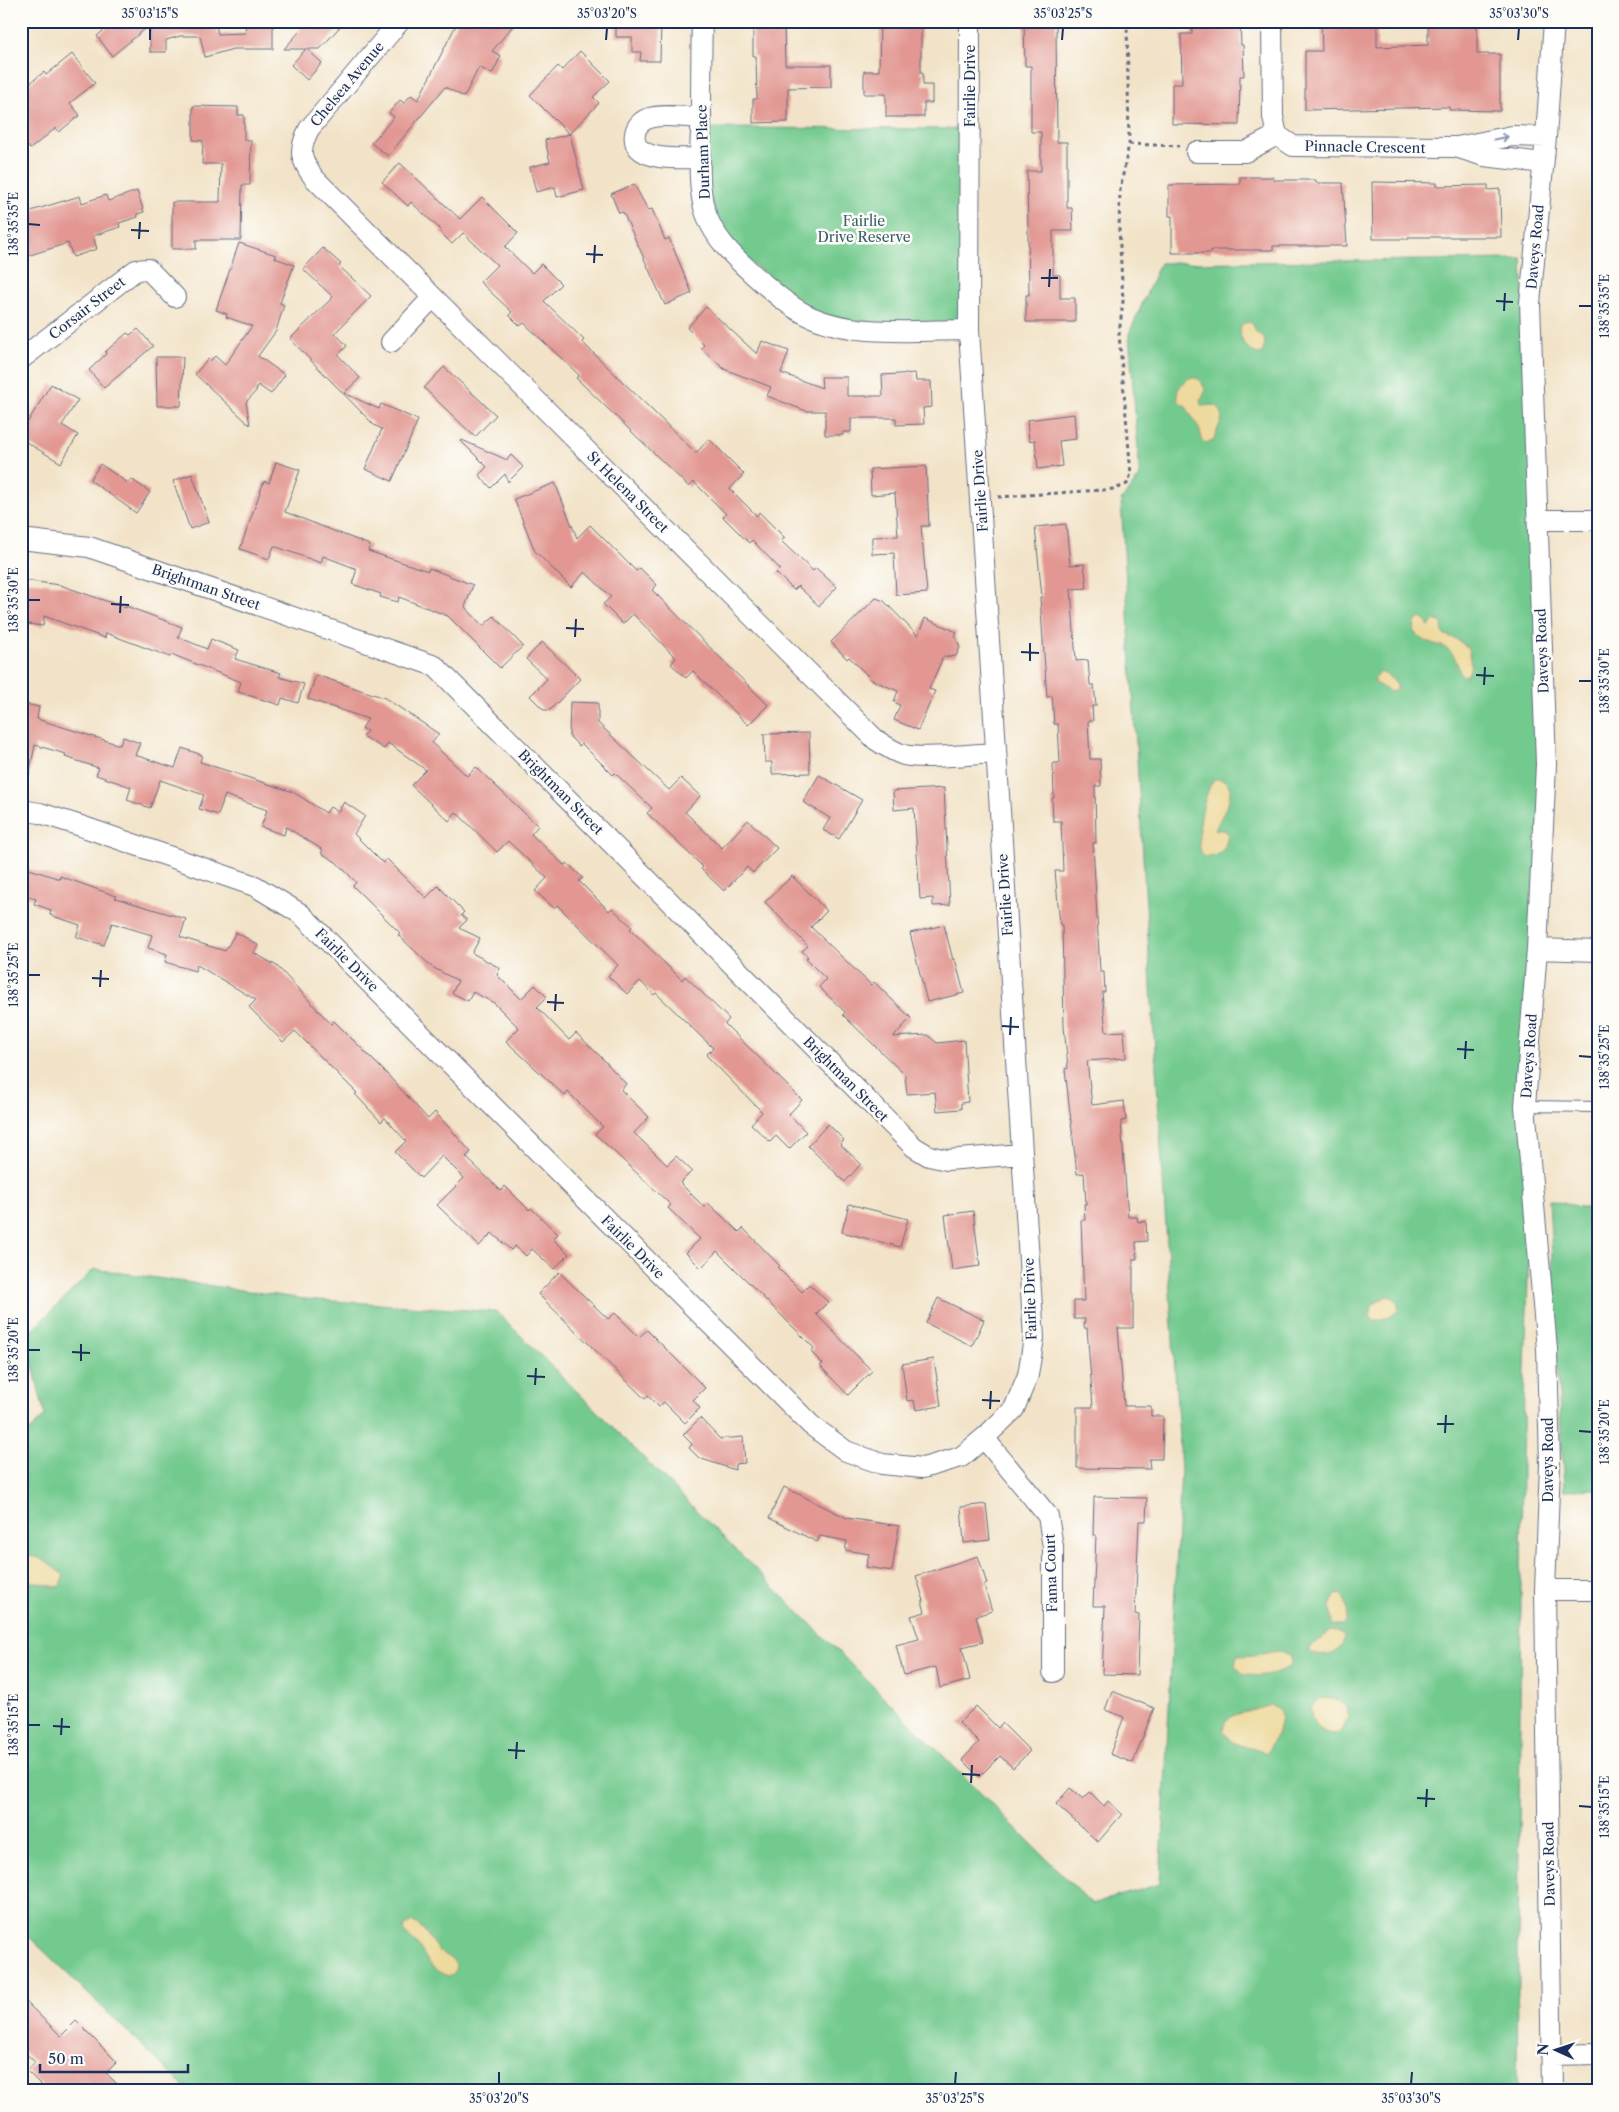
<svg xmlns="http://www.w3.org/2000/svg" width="1619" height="2112" font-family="'Libre Caslon Text',serif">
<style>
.green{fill:#73ca8f;stroke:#477c76}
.sand{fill:#eeda9e;stroke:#84847e}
.building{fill:#e29792}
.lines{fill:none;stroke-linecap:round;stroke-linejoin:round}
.lane-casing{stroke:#666e83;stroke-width:12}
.street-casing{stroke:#666e83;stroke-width:22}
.path{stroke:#666e83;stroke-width:3;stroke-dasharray:4 4;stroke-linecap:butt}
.lane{stroke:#fff;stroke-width:10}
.street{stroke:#fff;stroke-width:20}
.oneway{stroke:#8d97ae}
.ticks{fill:none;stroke:#1b2f5e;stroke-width:2}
.labels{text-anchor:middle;stroke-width:5;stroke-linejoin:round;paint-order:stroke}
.street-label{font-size:14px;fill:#1b2f5e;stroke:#fdfcf7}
.park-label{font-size:14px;fill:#355e6d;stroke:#fdfcf7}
.neatline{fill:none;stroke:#1b2f5e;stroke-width:2}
.ticks-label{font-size:12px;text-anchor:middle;fill:#1b2f5e}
</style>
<rect width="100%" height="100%" fill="#fdfcf7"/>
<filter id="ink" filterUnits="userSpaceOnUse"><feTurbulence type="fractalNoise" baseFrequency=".02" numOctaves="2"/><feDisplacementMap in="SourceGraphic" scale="10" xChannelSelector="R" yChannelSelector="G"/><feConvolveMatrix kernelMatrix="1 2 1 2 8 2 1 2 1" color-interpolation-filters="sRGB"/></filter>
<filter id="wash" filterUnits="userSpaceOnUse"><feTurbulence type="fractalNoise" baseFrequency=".0096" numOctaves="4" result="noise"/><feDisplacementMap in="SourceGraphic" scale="20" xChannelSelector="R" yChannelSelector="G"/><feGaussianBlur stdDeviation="1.12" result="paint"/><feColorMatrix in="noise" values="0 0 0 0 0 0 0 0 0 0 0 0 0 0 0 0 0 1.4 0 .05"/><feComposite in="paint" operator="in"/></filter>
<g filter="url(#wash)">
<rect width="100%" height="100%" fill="#f2e3c8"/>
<path class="green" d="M701 128 970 129 969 330 832 325 716 236Z
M1522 259 1546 750 1522 1456 1517 2091H189L21 1929V1438L45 1416 26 1336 94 1269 304 1299 497 1312 1092 1904 1160 1884 1181 1470 1121 501 1140 476 1129 334 1160 263Z
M1549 1200 1598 1211V1489L1564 1490Z"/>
<path class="sand" d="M1249 322 1253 324 1256 332 1264 337 1265 345 1262 353 1258 354C1246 350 1236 336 1242 324Z
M1191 377 1199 379 1206 390 1200 402 1202 406 1215 405C1231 415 1215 427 1214 441L1205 443 1202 440C1201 426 1191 418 1186 406L1179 402C1174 390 1181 384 1191 377Z
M1421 618 1425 620 1429 627 1434 620 1442 623 1443 634 1456 639 1468 648 1471 665 1468 675 1463 676 1460 673C1451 634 1433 653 1414 632L1415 622Z
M1380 672 1385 674 1396 682 1397 690 1390 692 1375 683 1374 678Z
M1214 779C1246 778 1221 817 1215 829L1227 831C1229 846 1220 859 1204 857 1192 844 1204 793 1214 779Z
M1387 1296C1395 1297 1399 1302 1398 1310L1390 1317 1373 1321 1370 1314 1373 1304Z
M28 1556C47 1557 50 1567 64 1575L60 1586 56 1587 21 1579V1563Z
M1341 1594C1348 1603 1350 1616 1344 1625H1332L1331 1607 1335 1595Z
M1331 1630 1338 1631 1344 1636C1344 1654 1323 1660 1310 1652V1648Z
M1278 1651 1290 1656 1292 1661 1290 1667C1274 1674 1260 1678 1243 1674L1235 1665 1237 1656 1256 1655Z
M1323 1698 1336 1699 1346 1707 1348 1719 1341 1732C1326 1739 1309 1724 1311 1707L1318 1699Z
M1272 1705C1273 1706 1278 1709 1279 1710 1286 1719 1271 1746 1266 1753 1246 1741 1236 1753 1223 1730L1225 1721 1235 1715Z
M412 1922C425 1926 429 1940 438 1950 446 1958 452 1954 457 1968L454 1973 449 1976C430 1971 427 1957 416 1943 412 1939 408 1936 404 1932L405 1926Z"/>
<g id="blocks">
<path class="building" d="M115 21H215L218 34 245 33 246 21H273V49H233L205 57 200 36H180L166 40V52H150V25L112 56 97 36Z
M309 21H345L320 49H307L322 63 307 80 291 65 306 49H284Z
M458 21H517L492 51 501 56 492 74 479 67 464 97 445 87 388 156 371 143 394 117 389 113 400 100 404 103 411 95 418 100Z
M616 21H661L660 61H640L641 52H632V37H616Z
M753 21H784L785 65H831V87L788 88V122L753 123V99H757L756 56H753Z
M880 21H921V73H923V85H932V103H924V117H886V94H864V71H879Z
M1024 21H1056L1057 142H1067V208H1072L1073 231H1053V275H1060V298H1075V322H1026V295H1029L1027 171H1041V132H1031V66H1025Z
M1192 21H1240L1241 45H1243L1244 76H1240L1239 125 1172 124V84H1182L1181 34H1192Z
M1321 21H1377V47L1428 45V21H1477V54H1500V111L1449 110V107L1305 110V51H1322Z
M580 51 610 81 593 97 599 103 569 134 530 95 558 66 562 70Z
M72 54 95 83 70 103 80 115 59 132 56 128 30 149 21 138V90L44 72 46 75Z
M193 106 238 107V115H244V140H251L250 185H242L241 240H196V249H172V202H220L221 164H202L203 141 193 140Z
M570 134 584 190 557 197 555 187 536 192 530 167 550 162 545 140Z
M400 163 460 219 482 197 518 233 505 247 532 273 541 264 561 284 544 301 584 340 582 342 696 453 709 439 744 474 730 489 757 516 759 512 785 538 781 541 813 571 816 568 837 587 819 606 798 586 794 590 776 573 780 569 752 540 749 543 723 517 726 514 694 482 689 487 576 378 579 375 524 323 520 326 509 315 512 312 480 282 497 265 463 233 452 244 440 232 441 230 411 202 408 206 382 182Z
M1240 177H1273V180H1316V183H1343L1347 246H1273V250H1211V253H1172V216H1169V185L1240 184Z
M1372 182 1437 183V186L1488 185V190L1500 189 1501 237H1408V239H1373Z
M634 184 648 210 652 209 665 240 669 238 692 293 665 305 623 212 619 213 611 194Z
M137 191 144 212 137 214 138 217 119 223 120 227 93 236 97 249 73 257 68 243 21 258V214L80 196 82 203 106 195 108 201Z
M239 243 276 255 275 258 294 265 280 303 284 305 276 331 258 356 285 375 271 394 258 385 256 391 246 402 250 425 195 374 208 359 210 361 215 356 225 365 252 326 226 317 227 314 216 310Z
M323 248 341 264 339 266 371 296 335 333 347 346 338 355 360 378 344 393 379 409 381 404 418 420 392 481 365 469 382 429 374 425 290 339 333 297 303 269Z
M706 307 757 354 762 341 789 351 781 373 822 388 821 377H847V396H883L882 375 915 373 916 381H931L932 407 923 408 924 424 896 425V418H851V432H843V435H825V411H806L767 396 771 387 724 369 701 348 704 345 687 328Z
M138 329 153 346 104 388 89 370 106 354 105 352 127 333 130 335Z
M156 357H183L181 406H157Z
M444 367 496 415 475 437 424 388Z
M51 384 78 400 62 425 78 435 61 463 21 439V433Z
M1074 414 1076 439 1059 441 1062 466 1038 469 1035 440 1029 441 1027 420Z
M462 440 507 460 511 455 523 467 508 482 505 474 491 488 479 475 487 467 461 441Z
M276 462 300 470 285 512 370 545 368 551 428 571 429 568 473 585 465 607 483 626 494 616 523 646 500 668 448 616 399 597 398 602 380 597 381 594 352 584 357 569 323 556 321 563 274 546 269 559 240 549 264 481 269 483Z
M100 464 128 483 131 479 150 492 136 513 90 480Z
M926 466 929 526H921L927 593 896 595 894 553 872 554V537L898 536 895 493 871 495 870 469Z
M192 474 209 522 190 529 173 481Z
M555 483 577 538 590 525 636 571 640 568 657 585 652 590 768 705 748 725 693 671 686 678 671 664 676 658 633 614 623 624 603 604 611 597 585 572 571 587 535 551 514 499Z
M1066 524 1070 565 1084 564 1087 588 1071 589 1076 661 1088 660 1090 685H1094L1096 706H1092L1093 721H1088L1090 759H1100L1101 786H1095L1096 843H1093L1100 972H1104L1105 992H1102L1106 1032 1124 1031 1126 1058 1087 1061 1092 1105 1124 1101 1126 1120 1121 1121 1128 1217H1137L1138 1222 1146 1221 1147 1241 1136 1242 1137 1259H1133V1328H1118L1124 1406H1151V1416H1163L1162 1459H1149L1150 1469 1077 1468V1407H1093L1087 1328H1084L1085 1319H1074V1301H1084L1081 1220H1085L1084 1204H1086L1084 1173 1077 1174 1065 1069 1068 1068 1064 1026 1062 925H1060L1055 871H1063L1061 821H1053L1052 798H1054L1053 763H1060L1058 724H1054L1052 696 1047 697 1040 597H1042L1035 527Z
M21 580 60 585 126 608V606L182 627 178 637 207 649 211 639 239 650 235 659 281 673 279 677 304 684 298 703 282 698 280 705 238 692 241 682 171 654 170 657 106 633 105 638 44 616 43 626 21 623Z
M876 598 884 601 918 636 925 618 957 632 955 636 960 647 956 656 943 657 929 689 935 691 918 730 894 720 900 705 894 702 898 691 872 680 849 657 847 659 831 642Z
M542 642 580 679 550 710H544L530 696 547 679 526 659Z
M316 675 385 698 439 734 432 743 467 776 476 767 538 826 531 834 564 865 567 863 583 878 579 881 609 911 612 908 632 927 630 929 682 980 685 976 729 1019 725 1024 802 1100 789 1114 806 1132 789 1149 776 1136 770 1142 751 1124 762 1112 706 1055 713 1048 656 993 654 995 640 981 627 994 608 976 618 965 557 905 554 908 535 891 547 878 508 841 497 852 456 812 449 821 411 785 426 770 388 743 384 749 363 736 367 731 362 728 368 719 308 699Z
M570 702 598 703V723L669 790 681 778 700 796 685 812 722 848 748 820 777 848 753 873 747 867 724 891 701 869 703 867 647 813 652 808 615 773 613 775 582 744 579 746 569 736Z
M21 703 39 707 37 719 120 745 123 737 140 743 135 755 175 768 182 748 202 755 200 762 293 792 326 813 330 807 338 812 344 802 365 816 354 834 383 863 387 859 426 898 438 886 464 912 461 915 467 920 459 928 480 938 472 953 500 968 497 975 521 999 535 985 547 997 537 1007 569 1040 576 1033 601 1057 626 1084 621 1090 649 1117 634 1133 667 1165 676 1156 692 1171 680 1183 704 1207 708 1203 739 1232 743 1228 780 1266 778 1268 802 1292 809 1284 828 1302 816 1314 872 1371 848 1395 820 1366 823 1364 811 1352 814 1348 717 1251 701 1268 686 1253 700 1239 668 1208 671 1205 595 1134 603 1127 568 1092 565 1096 506 1041 519 1028 494 1003 473 992 468 1001 452 993 458 981 432 967 398 935 400 933 353 886 356 882 336 862 321 853 323 850 286 827 284 835 261 827 267 810 225 795 218 815 199 809 204 795 160 780 150 808 127 800 131 787 96 775 99 768 65 757 66 754 35 745 29 775 21 774Z
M809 733 810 773 772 774V762H765L764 734Z
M819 775 862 800 839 839 823 830 830 818 803 802Z
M944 788 950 905 933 906V898L920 899 914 808 894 810 893 791Z
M26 868 60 879V876L116 896 115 898 186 919 180 937 225 951 236 932 258 945 254 953 277 966 331 1024 334 1021 385 1072 428 1119 435 1112 471 1152 466 1157 501 1191 505 1186 529 1210 531 1208 558 1234 553 1239 569 1254 554 1269 532 1249 526 1256 515 1246 511 1250 492 1233 479 1246 437 1205 464 1178 442 1156 421 1178 395 1152 406 1141 385 1118 381 1122 355 1094 357 1093 295 1031 283 1042 249 1007 256 1000 197 965 195 971 165 962 167 954 148 948 152 935 112 923 104 945 76 937 80 925 50 915 51 910 34 904 36 899 21 894V882Z
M792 876 827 911 811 927 871 985 874 982 911 1018 893 1037 928 1035 937 1043 964 1040 968 1102 961 1103V1109L937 1111 935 1092 907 1094 905 1075 843 1015 845 1012 819 987 826 979 806 959 808 957 802 951 808 946 765 902Z
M944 925 953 960 955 959 964 993 927 1002 910 933Z
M828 1124 844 1140 840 1144 861 1164 845 1182 808 1146Z
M849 1204 908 1219 900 1247 842 1232Z
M973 1211 980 1266 952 1270 945 1215Z
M559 1272 608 1319 615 1313 639 1337 647 1330 705 1388 693 1400 700 1408 685 1423 664 1402 659 1407 648 1396 645 1399 538 1294Z
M938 1298 984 1320 972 1346 926 1323Z
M934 1359 941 1406 916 1410 914 1400 907 1401 902 1364Z
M700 1418 720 1439 743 1437 745 1463 735 1464V1470L699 1458 689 1448 692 1444 683 1435Z
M784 1487 847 1518 899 1526 892 1571 866 1567 869 1554 845 1550 847 1541 820 1536 817 1542 769 1518Z
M1094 1497 1147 1498 1146 1521H1139L1135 1614 1139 1615 1137 1675 1102 1674 1105 1606H1093L1096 1535H1093Z
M986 1504 990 1540 964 1543 961 1507Z
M978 1556 987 1584 984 1585 992 1611 976 1616 983 1642 962 1647 970 1680 940 1688 936 1667 904 1675 896 1645 919 1639 911 1616 925 1612 922 1601H924L916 1576Z
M1112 1691 1154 1708 1133 1763 1110 1754 1124 1717 1105 1710Z
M976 1706 998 1728 1002 1723 1030 1751 1013 1768 1000 1756 979 1777 962 1760 979 1742 959 1723Z
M1070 1788 1083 1799 1090 1792 1104 1806 1108 1801 1122 1814 1098 1842 1056 1804Z
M21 1997 61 2036 76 2021 117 2062 106 2073 124 2091H47L27 2071 35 2062 21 2049Z"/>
</g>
</g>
<g filter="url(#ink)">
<use href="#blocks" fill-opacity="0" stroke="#666e83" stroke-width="1"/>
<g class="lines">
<defs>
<path id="lane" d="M1525 1106 1598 1107"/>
<path id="street" d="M400 21 309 129C298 151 300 159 314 178L876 740C885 746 894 752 904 755 926 760 972 754 996 753
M702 21C701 58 701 94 701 131 700 157 697 188 706 214 715 239 734 257 754 275 770 289 786 304 805 314 852 338 917 330 969 330
M1272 21 1273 117 1277 135 1293 146 1457 147 1512 136 1546 137
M1459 148 1484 156 1543 163
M1196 152H1245L1277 135
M700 158C683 158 630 163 635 134 636 126 642 120 650 118 659 114 689 117 701 118
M391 342 433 297
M21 359 136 270 148 269 175 297
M1538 520H1598
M21 539 89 547 435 666 914 1147 929 1156 947 1160 1022 1154
M21 810 40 813 78 825 255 886 301 914 811 1425 846 1451 882 1464 923 1468 961 1457 984 1438 1014 1409 1028 1375 1034 1338 969 330 970 21
M1537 949 1598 951
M984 1438 1048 1516 1053 1547V1672
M1545 1590H1598
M1551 2055 1598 2054
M1552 2091 1545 1590 1550 1465 1547 1349 1525 1106 1537 949 1546 764 1530 303 1546 137 1554 21"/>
</defs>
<use href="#lane" class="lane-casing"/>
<use href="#street" class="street-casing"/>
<path class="path" d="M1129 144 1179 146
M998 497 1115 489 1127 484 1131 474 1119 334 1123 301 1119 228 1120 190 1129 144 1127 21"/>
<use href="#lane" class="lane"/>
<use href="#street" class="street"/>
</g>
<defs><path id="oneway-shaft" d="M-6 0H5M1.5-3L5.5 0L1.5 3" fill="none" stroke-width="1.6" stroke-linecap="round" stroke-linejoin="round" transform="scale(1.25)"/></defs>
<use class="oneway" href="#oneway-shaft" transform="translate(1501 138) rotate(-12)"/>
</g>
<path class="ticks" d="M150 40V28M606 40 607 28M1062 40 1063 28M1518 40 1519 28M28 224 40 225M131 230 149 231M139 239 140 222M586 254 603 255M594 263 595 245M1041 278H1058M1049 287 1050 269M1496 301 1513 302M1579 306H1592M1504 311 1505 293M28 600H40M111 604 129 605M120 613 121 596M566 628 584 629M575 637 576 619M1021 652 1039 653M1030 661V643M1476 675 1494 676M1579 681H1592M1484 685 1485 667M28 975H40M92 978 109 979M100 987 101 970M547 1002 564 1003M555 1011 556 994M1002 1026 1019 1027M1010 1035 1011 1017M1457 1049 1474 1050M1579 1056 1592 1057M1465 1059 1466 1041M28 1350H40M72 1352 90 1353M81 1361V1344M527 1376 545 1377M535 1385 536 1368M982 1400 1000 1401M990 1409 991 1391M1437 1424H1454M1579 1431 1592 1432M1445 1433 1446 1415M28 1725H40M53 1726 70 1727M61 1735 62 1718M508 1750 525 1751M516 1759 517 1742M962 1774 980 1775M971 1783 972 1765M1417 1798 1435 1799M1579 1806 1592 1807M1426 1807 1427 1789M499 2084V2072M955 2084 956 2072M1411 2084 1412 2072"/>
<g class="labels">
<g class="street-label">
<text transform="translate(347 84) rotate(-50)" y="5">Chelsea Avenue</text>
<text transform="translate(970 86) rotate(-90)" y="5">Fairlie Drive</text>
<text transform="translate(1365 147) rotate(1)" y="5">Pinnacle Crescent</text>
<text transform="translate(703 152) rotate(-92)" y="5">Durham Place</text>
<text transform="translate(1535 247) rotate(-85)" y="5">Daveys Road</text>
<text transform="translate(87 308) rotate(-38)" y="5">Corsair Street</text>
<text transform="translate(980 491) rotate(-94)" y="5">Fairlie Drive</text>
<text transform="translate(628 492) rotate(45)" y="5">St Helena Street</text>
<text transform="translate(206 587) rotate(19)" y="5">Brightman Street</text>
<text transform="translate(1542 651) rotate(-92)" y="5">Daveys Road</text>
<text transform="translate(561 792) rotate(45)" y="5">Brightman Street</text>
<text transform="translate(1005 895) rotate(-94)" y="5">Fairlie Drive</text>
<text transform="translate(347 960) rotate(45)" y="5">Fairlie Drive</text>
<text transform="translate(1529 1056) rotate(-86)" y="5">Daveys Road</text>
<text transform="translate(846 1079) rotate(45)" y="5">Brightman Street</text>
<text transform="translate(633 1247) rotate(45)" y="5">Fairlie Drive</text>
<text transform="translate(1030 1299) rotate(-92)" y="5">Fairlie Drive</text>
<text transform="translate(1548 1460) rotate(-90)" y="5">Daveys Road</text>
<text transform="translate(1051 1573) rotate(-92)" y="5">Fama Court</text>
<text transform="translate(1549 1864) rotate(-91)" y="5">Daveys Road</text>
</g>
<g class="park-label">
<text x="864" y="226">Fairlie<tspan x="864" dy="16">Drive Reserve</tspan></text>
</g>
</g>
<rect width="1619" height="2112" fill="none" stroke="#fdfcf7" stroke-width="55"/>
<g transform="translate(1556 2050) rotate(273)" stroke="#fdfcf7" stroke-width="4" paint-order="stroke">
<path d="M0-4L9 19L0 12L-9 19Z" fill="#1b2f5e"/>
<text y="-8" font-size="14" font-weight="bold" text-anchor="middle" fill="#1b2f5e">N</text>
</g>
<path d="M40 2064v8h148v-8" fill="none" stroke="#1b2f5e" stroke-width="2.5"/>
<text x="48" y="2064" font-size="15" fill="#1b2f5e" stroke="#fdfcf7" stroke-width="4" paint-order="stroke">50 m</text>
<rect x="28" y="28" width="1564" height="2056" class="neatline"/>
<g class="ticks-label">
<text x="150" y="18">35°03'15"S</text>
<text x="607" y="18">35°03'20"S</text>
<text x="1063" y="18">35°03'25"S</text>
<text x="1519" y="18">35°03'30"S</text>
<text transform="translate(14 224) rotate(-90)" y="4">138°35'35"E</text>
<text transform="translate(1605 306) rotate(-90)" y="4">138°35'35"E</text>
<text transform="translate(14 600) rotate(-90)" y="4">138°35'30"E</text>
<text transform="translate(1605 681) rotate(-90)" y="4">138°35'30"E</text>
<text transform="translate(14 975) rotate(-90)" y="4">138°35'25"E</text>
<text transform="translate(1605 1057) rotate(-90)" y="4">138°35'25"E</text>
<text transform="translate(14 1350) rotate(-90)" y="4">138°35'20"E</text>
<text transform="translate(1605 1432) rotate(-90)" y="4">138°35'20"E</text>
<text transform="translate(14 1725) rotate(-90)" y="4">138°35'15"E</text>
<text transform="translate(1605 1807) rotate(-90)" y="4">138°35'15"E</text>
<text x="499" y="2103">35°03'20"S</text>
<text x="955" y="2103">35°03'25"S</text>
<text x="1411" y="2103">35°03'30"S</text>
</g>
</svg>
